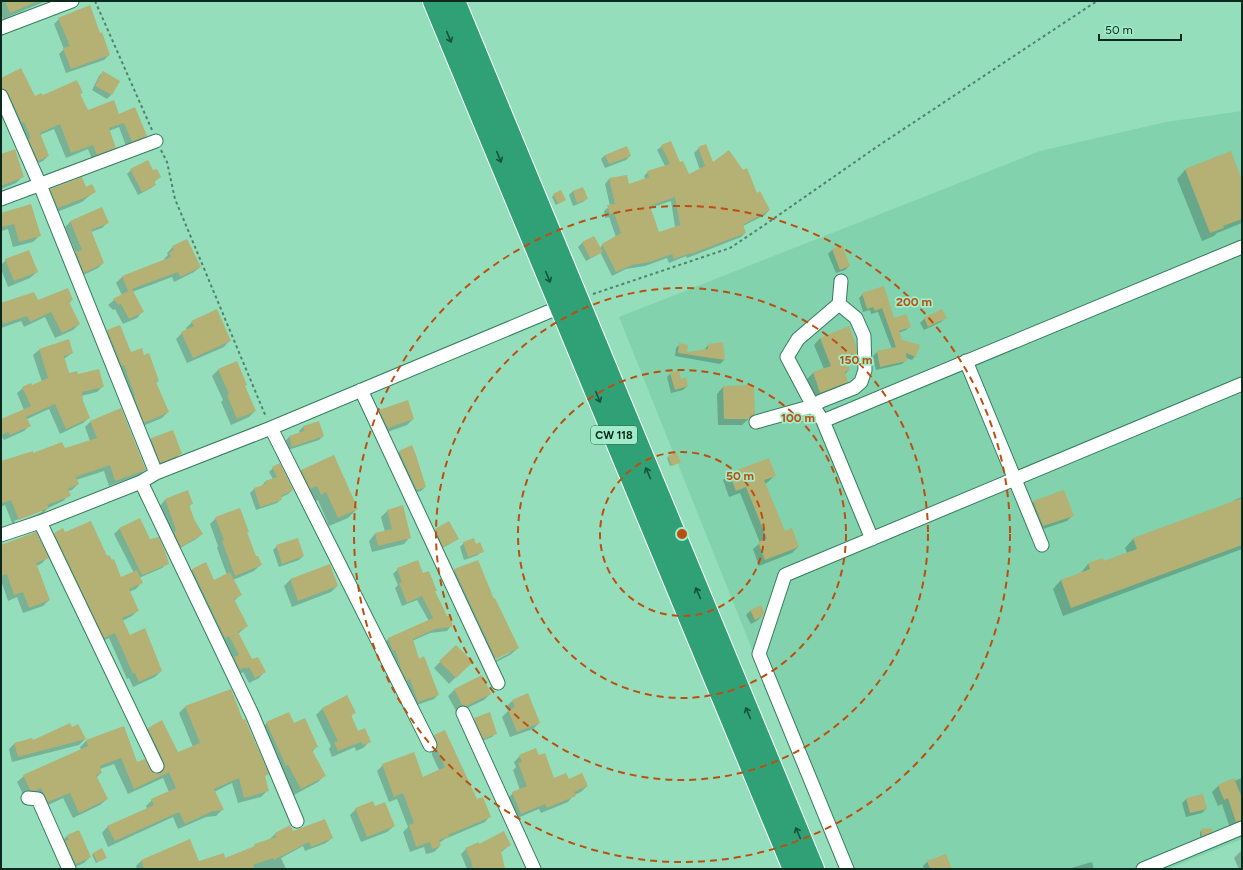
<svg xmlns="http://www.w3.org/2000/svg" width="1243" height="870" font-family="Figtree,sans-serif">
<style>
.built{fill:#81d2ad}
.shadow{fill:#0003;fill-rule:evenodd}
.building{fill:#b5b073;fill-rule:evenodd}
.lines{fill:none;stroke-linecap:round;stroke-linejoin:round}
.street-casing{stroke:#357d5f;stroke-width:15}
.highway-casing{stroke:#fff;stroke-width:24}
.path{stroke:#50836c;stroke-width:2;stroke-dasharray:3 3;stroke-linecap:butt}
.street{stroke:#fff;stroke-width:13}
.highway{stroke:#30a076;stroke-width:22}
.oneway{stroke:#18533c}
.ring{fill:none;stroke:#bc4f0f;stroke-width:2;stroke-dasharray:7 5}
.labels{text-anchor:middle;stroke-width:3.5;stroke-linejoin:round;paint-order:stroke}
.shield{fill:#a2ebc8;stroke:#386350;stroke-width:1}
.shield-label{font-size:11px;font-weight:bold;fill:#0b291d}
.centre{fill:#bc4f0f;stroke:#a2ebc8;stroke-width:2}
.ring-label{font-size:12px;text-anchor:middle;font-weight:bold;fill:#bc4f0f;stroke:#a2ebc8;stroke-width:3.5;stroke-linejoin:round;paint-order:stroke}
</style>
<rect width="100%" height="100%" fill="#95debc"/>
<path class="built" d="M1242 111V839L1168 869H840L619 317 1040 151 1166 122Z"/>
<path class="shadow" d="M1 1H46L3 19 1 14Z
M59 19 99 34 109 55 104 60 66 73 59 54 64 49 54 24Z
M103 72 111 95 107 99 92 90 99 76Z
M1 79 34 97 82 92 80 95 87 111 118 115 146 136 140 141 126 146 119 127 109 131 115 147 109 153 92 159 88 149 66 158 54 129 40 135 48 156 43 161 33 165 1 96Z
M662 146 680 163 689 175 700 170 694 153 699 148 712 164 756 195 769 210 765 215 743 226 745 233 741 237 687 258 686 256 669 263 667 258 645 266 626 269 612 276 600 252 597 255 586 261 578 247 582 243 594 237 600 248 603 244 616 237 609 217 605 218 604 211 610 206 605 184 609 179 628 185 645 179 644 176 648 172 665 166 657 150ZM671 201 675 227 659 234 650 208Z
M1230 153 1242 183V223L1217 233 1214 236 1202 241 1177 179 1185 170Z
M1 155 22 177 16 183 1 189Z
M605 155 630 156 626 160 605 168 601 159Z
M131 170 153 172 160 177 154 182 155 185 151 188 138 195 127 174Z
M85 188 95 191 82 202 52 214 45 196 51 190Z
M583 188 587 198 583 202 573 206 569 195 573 191Z
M554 195 563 201 556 205 552 197Z
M102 209 108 222 102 228 91 232 103 263 98 268 79 277 71 258 76 253 65 227 70 222Z
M1 216 40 235 33 242 13 247 8 229 2 231Z
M842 246 849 266 845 270 836 273 828 254 832 250Z
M173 247 200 267 194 272 174 282 172 277 132 292 142 312 137 318 123 324 115 309 113 310 108 305 114 300 122 295 116 283 122 277 165 260 164 259 168 255 167 253Z
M6 260 37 272 30 278 8 287 1 269V265Z
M883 287 894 319 909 327 906 330 898 333 901 341 915 356 912 360 906 358V360L902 364 876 370 873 356 877 352 892 349 878 312 871 314 870 310 863 312 859 298 863 294Z
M72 300 69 303 79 324 73 330 55 338 45 317 24 327 21 321 1 328V304Z
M942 311 945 318 941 322 924 330 920 323 924 319Z
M192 322 230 340 224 347 187 363 176 339 182 333 187 330 186 328Z
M108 331 131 353 144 356 158 381 156 383 168 412 162 418 138 428 102 337Z
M820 338 856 353 849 360 846 361 849 370 845 374 847 381 841 388 813 398 807 379 813 373 824 369 814 345Z
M722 343 724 360 720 364 675 356 676 348 680 344 686 353 705 351V349L708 345Z
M39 350 72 353 64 359 69 374 77 376 103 386 97 392 81 396 89 418 83 423 60 434 49 409 27 419 29 426 24 431 4 440 2 437 1 438V416L2 420 24 410 17 393 23 388 31 387 42 382 33 355Z
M236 362 244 386 255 411 249 417 231 425 221 402 223 400 212 376 218 370Z
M671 373 681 380 687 386 683 390 671 393 667 377Z
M723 387 754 414 742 425H718L717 394Z
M380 411 413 419 407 425 382 434 374 417Z
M91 421 145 469 139 475 109 486 104 471 76 480 78 484 72 490 68 491 69 495 63 501 48 508 42 514 13 525 5 505 1 507V462L33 454 64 450 90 441 85 427ZM42 510V512L15 523 14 521Z
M318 422 323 436 319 440 288 450 285 441 289 437 300 433 299 431 303 427Z
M172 432 180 454 174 460 154 468 145 445 151 439Z
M411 447 425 487 421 491 413 493 395 456 399 452Z
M668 457 678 463 670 466 667 458Z
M273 468 292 490 288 494 280 498 281 499 277 503 256 510 250 493 254 489 261 487 265 482 273 479 269 472Z
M301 470 357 509 348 518 329 526 318 500 312 503 293 479Z
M729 474 774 476 768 482 765 484 784 532 798 547 792 553 759 566 753 549 760 543 740 493 729 497 723 480Z
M1063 491 1072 516 1067 521 1037 531 1028 507 1033 502Z
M188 492 192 503 189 507 194 521 202 534 196 539 175 551 171 535 160 506 165 500Z
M1242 497V549L1063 616 1053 589 1061 580 1080 574 1088 564 1102 559 1103 562 1127 553 1125 548 1133 539 1232 503 1235 500Z
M402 507 410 537 404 544 372 552 369 541 375 534 385 532 381 517 387 511Z
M216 518 248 532 246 533 255 558 260 565 254 571 233 580 240 595 234 601 247 626 238 634 252 661 264 672 259 678 249 683 243 672 240 674 186 576 192 570 205 563 214 581 227 575 217 548 218 546 210 524Z
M140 520 149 541 168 563 162 568 139 578 141 583 136 589 129 592 138 610 132 616 122 621 129 637 161 671 155 677 133 687 129 678 127 679 109 638 98 643 49 540 55 534H65L106 557 121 579 134 573 114 534 119 529Z
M435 530 457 538 453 542 439 550 431 534Z
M464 543 475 545 482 551 478 555 464 560 460 547Z
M1 546 47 558 41 564 36 566 49 600 43 606 23 613 17 597 8 601 1 580Z
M277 546 303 556 299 560 279 567 273 550Z
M329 565 337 586 331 592 292 607 284 586 290 580Z
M398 569 423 575 434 592 451 626 447 631 430 633 412 641 419 660 438 695 434 699 414 706 384 644 388 639 429 621 417 600 402 606 395 588 398 585 393 574Z
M455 570 493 600 518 648 510 655 488 666 447 578ZM510 651V653L492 662 491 660Z
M760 606 762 616 758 620 751 624 746 615 750 611Z
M456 646 471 662 449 684 434 668Z
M454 690 490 694 484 700 459 712 456 711 448 696Z
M512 701 539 723 533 729 510 737 502 717 508 711 506 707Z
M185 707 242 721 267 774 264 777 267 791 261 797 238 803 232 783 214 792 222 810 216 816 206 817 178 829 173 817 108 847 102 833 108 826 147 809 146 806 152 800 169 792 163 778 128 794 114 764 100 769 101 773 96 778 107 799 100 805 73 818 63 798 42 808 24 796 17 782 24 776 81 750 80 747 86 741 123 727 136 763 151 773 158 775V770L142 735 148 729 161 722 178 753 193 747 179 713Z
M323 708 354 712 351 716 358 732 370 741 363 748 356 751 355 747 332 757 329 749 331 746 316 715Z
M475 719 496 733 492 737 479 742 471 723Z
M267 723 294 724 316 747 312 752 325 775 318 782 294 795 261 729Z
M71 728 85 739 79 745 12 762 9 749 14 744 32 742Z
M435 736 477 801 490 816 485 822 445 839 439 843 440 846 434 852 426 854 424 847 410 852 403 832 408 827 397 799 389 802 377 771 383 765 422 778 439 770 432 755V748L429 742Z
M520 756 554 779 568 780 587 786 581 792 574 795 568 802 541 813 539 809 515 819 507 799 513 793 520 790 513 770 516 767 514 762Z
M1242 778V829L1230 828 1222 804 1218 806 1212 792 1218 786Z
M1186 799 1206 809 1202 813 1186 817 1182 803Z
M374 807 394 826 387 832 361 842 350 815 356 809Z
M290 826 293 832 332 838 326 843 305 851 303 846 281 858 286 869H137L136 866 141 861 198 862 224 859 252 849 255 845 270 839 275 834Z
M1202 830 1211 832 1200 837V832Z
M79 831 90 857 84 863 71 869 61 842 67 836Z
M479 845H510L500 853 504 869H467L461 854 466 849Z
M1242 850V869H1239L1234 858Z
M94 853 104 859 96 863 92 855Z
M946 855 949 869H924L923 866 927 862Z
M1092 862 1094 869H1068Z"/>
<path class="building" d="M5 1H38L10 13Z
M90 5 100 33 102 32 110 55 71 69 63 48 70 46 58 18Z
M21 68 35 96 41 93 43 95 77 80 83 93 80 94 88 110 114 100 119 114 135 107 147 136 132 142 124 123 109 128 116 148 97 155 93 145 71 153 60 124 40 133 49 156 38 161 28 139 31 138 24 122 22 123 8 93 2 88 1 85V78Z
M103 71 120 81 112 95 95 86Z
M671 141 680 162 683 161 689 174 705 166 698 147 706 144 713 162 729 150 743 170 747 168 757 193 760 191 770 210 743 225 746 233 691 254V253L674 259 672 254 650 262 632 265 616 272 602 244 621 233 614 213 610 214 607 205 615 204 609 178 627 175 629 184 649 177 647 171 670 164 661 145ZM675 197 680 225 659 232 650 206Z
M627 146 631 156 609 164 605 155Z
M15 149 24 177 1 186V154Z
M1231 151 1242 180V219L1223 226 1224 228 1210 233 1185 169Z
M148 160 153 170 157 169 161 177 154 181 156 185 142 192 130 169Z
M82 177 86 187 92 184 96 192 89 196 58 208 50 189Z
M583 187 588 199 577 203 573 191Z
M561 190 566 200 558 204 553 194Z
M31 204 41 236 19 242 14 224 1 227V213Z
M102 207 109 223 91 230 104 263 84 273 76 252 82 250 70 221Z
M594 236 603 252 590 258 582 242Z
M187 239 201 267 180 277 178 272 132 289 144 312 129 319 121 304 119 305 113 299 128 291 122 276 171 257 169 253 174 250 172 246Z
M842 245 850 266 840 270 832 249Z
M29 250 38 272 14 281 5 259Z
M884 286 894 318 906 314 911 327 899 331 902 340 920 345 916 357 906 353 907 361 880 367 877 351 896 347 882 308 875 311 873 307 867 309 862 293Z
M68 288 73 300 69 302 80 324 62 333 51 312 30 322 27 316 3 324 1 316V303L34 292 38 300Z
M217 309 231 341 193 358 181 332 194 326 191 321Z
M942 309 947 318 928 327 924 318Z
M120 325 131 352 142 348 144 355 149 353 159 381 156 382 169 412 144 423 134 396H135L124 365 122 366 107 330Z
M849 326 856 345 857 354 846 358 850 370 845 372 848 382 820 393 813 372 831 366 820 338Z
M69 339 73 353 64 356 69 373 77 371 78 374 99 369 104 387 82 392 83 401 90 418 66 429 55 404 26 417 31 426 10 435 8 432 1 435V419L31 406 22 387 31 383 32 385 48 378 39 349Z
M723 342 725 360 678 353 679 343 688 345 687 352 708 349V344Z
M237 361 247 385 245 386 256 411 237 419 227 395 229 394 218 369Z
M679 370 681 379 686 377 688 386 675 390 670 373Z
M754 385 755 414 751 416 749 419H724L723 386Z
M408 400 414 419 388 428 379 410Z
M121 408 146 470 115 481 110 465 76 477 79 484 68 489 71 496 47 505 49 508 19 520 11 500 1 504V461L33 451V453L62 442 65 448 97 438 90 421Z
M319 421 324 436 292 447 289 436 304 431 303 426Z
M173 430 182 454 160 463 151 438Z
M412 445 416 455 426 487 417 490 399 451Z
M676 452 681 462 672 466 668 456Z
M334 455 358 509 338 518 326 492 321 495 317 486 310 489 301 470Z
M769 458 776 476 764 480 785 531 792 528 799 547 765 560 758 542 767 539 746 487 736 491 729 473Z
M280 463 293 490 281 496 282 500 260 507 254 488 266 484 265 481 277 477 272 467Z
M188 490 193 504 189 505 195 521 203 534 181 547 174 532 176 530 165 499Z
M1064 490 1074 516 1043 526 1033 501Z
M1242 498V545L1071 608 1061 580 1090 569 1088 563 1103 558 1104 561 1137 549 1133 538Z
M403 505 411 538 378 546 375 533 392 529 387 510Z
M240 508 249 532H247L256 556H258L262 565 235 576 222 541 224 540 215 517Z
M140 518 150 539 159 537 166 554 169 564 142 575 119 528Z
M91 521 107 556 109 555 112 560 114 559 121 577 137 570 143 583 129 589 139 611 122 618 130 635 145 628 162 671 139 682 135 673 133 674 115 633 104 638 54 533 63 528 65 532Z
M449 521 459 539 443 547 435 529Z
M36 532 49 558 36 563 50 600 29 608 23 592 14 595 7 574 1 576V545Z
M298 538 304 556 282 564 276 545Z
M474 538 476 544 480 542 484 552 468 557 463 542Z
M418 560 423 573 429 571 437 591H435L447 616H451L452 623V627L435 629 413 639 419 659 424 656 439 695 418 702 410 679 407 681 402 671 395 650 393 651 388 638 433 618 422 596 407 603 399 583 402 582 397 568Z
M478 560 494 599 495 598 519 648 496 659 454 569Z
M206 562 214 580 230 572 242 595 234 599 248 626 238 632 252 659 258 657 266 672 255 678 249 667 246 669 245 667 240 670 234 657 239 655 229 636 225 638 192 569Z
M330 564 338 586 298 601 290 579Z
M761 605 764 612 763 616 755 620 750 610Z
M456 645 473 662 456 678 439 661Z
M482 675 491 694 466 706 462 705 454 689Z
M231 689 243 720 245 719 269 774 265 776 269 791 244 798 239 778 214 789 224 810 213 811 185 824 179 812 115 841 107 826 154 805 151 799 176 788 169 772 134 789 121 758 100 766 102 773 96 775 108 799 79 813 70 793 48 802 41 788 35 791 30 790 23 775 88 746 86 740 124 726 137 762 145 759 152 772 157 774 161 773 165 767 164 763 148 728 162 720 178 752 200 743 185 706Z
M528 693 540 723 517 732 508 710 515 707 512 700Z
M347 695 356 713 351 715 358 731 365 728 371 742 363 745 361 742 338 751 334 742 338 741 322 708Z
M289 712 294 723 305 718 318 747 312 750 326 776 301 789 288 765 286 766 266 722Z
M490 712 497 734 483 739 474 718Z
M70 723 72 727 78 724 86 739 18 757 14 743 32 738 33 740Z
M445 730 477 799 483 797 491 817 448 835 449 837 439 840 441 846 432 849 430 842 416 847 409 825 414 823 403 793 394 797 382 764 414 752 423 777 445 767 437 749V742L434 735Z
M536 748 539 755 545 753 554 778 566 773 569 779 582 773 588 786 574 792 576 796 547 808 545 804 521 814 512 792 527 786 518 763 522 762 519 755Z
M1234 778 1242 798V820L1236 822 1228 798 1224 800 1218 785Z
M1203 794 1207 809 1190 813 1186 798Z
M373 801 375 806 385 802 395 826 367 837 355 808Z
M325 819 333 838 311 847 309 842 274 860 273 858 253 865 255 869H144L141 860 190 839 199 861 224 853 225 858 255 846 254 844 276 837 275 833 290 825 293 831Z
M1212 828V832L1202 836 1201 829Z
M79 830 91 857 76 864 65 841 69 840 67 835Z
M504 831 511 845 501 851 505 869H473L471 861 465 848 479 842V844Z
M102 848 107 858 97 862 93 853Z
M946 854 952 869H930L927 861Z"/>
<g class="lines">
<defs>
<path id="street" d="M1 28 72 1
M1 96 40 185 156 473
M1 199 156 141
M841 281 839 304 798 339 787 357 813 406 823 421 872 539
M966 361 1042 545
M361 390 498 683
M823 421 1242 247
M756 422 813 406 821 401 854 388 861 382 865 370 864 336 856 318 839 304
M271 428 430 745
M141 482 252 714 297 821
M40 522 157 766
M1 535 40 522 141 482 156 473 271 428 560 307
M463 713 534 869
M28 798 38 799 69 869
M847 869 759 654 785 575 1242 384
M1143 869 1242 828"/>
<path id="highway" d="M434 1 794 869
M454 1 813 869"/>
</defs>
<use href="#street" class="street-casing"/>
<use href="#highway" class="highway-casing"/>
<path class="path" d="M95 1 152 130
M161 150 167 162 175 199 266 417
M593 294 730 248 763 226 878 146 1097 1"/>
<use href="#street" class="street"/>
<use href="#highway" class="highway"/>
</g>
<defs><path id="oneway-shaft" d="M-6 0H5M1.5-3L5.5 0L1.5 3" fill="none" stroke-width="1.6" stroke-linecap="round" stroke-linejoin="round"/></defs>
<g class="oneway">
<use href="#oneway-shaft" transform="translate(449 37) rotate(68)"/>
<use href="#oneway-shaft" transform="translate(499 157) rotate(68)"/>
<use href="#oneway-shaft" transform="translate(548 277) rotate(68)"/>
<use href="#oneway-shaft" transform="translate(598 397) rotate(67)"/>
<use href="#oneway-shaft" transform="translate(648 473) rotate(-113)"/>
<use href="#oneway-shaft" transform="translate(698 593) rotate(-113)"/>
<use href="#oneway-shaft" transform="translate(748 713) rotate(-113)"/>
<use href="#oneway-shaft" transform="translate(798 833) rotate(-113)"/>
</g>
<g class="ring">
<circle cx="682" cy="534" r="82"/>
<circle cx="682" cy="534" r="164"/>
<circle cx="682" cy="534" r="246"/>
<circle cx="682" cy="534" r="328"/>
</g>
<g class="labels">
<rect class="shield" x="591" y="426" width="46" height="18" rx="3"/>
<g class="shield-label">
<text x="614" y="439">CW 118</text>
</g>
</g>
<circle cx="682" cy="534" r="6" class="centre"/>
<g class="ring-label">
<text x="914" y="306">200 m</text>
<text x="856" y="364">150 m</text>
<text x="798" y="422">100 m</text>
<text x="740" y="480">50 m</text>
</g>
<rect width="1243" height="870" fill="none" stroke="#0b291d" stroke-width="4"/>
<path d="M1099 34v6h82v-6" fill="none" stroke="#0b291d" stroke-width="2"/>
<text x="1105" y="34" font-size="12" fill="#0b291d" stroke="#a2ebc8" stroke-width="3" paint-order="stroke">50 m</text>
</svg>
